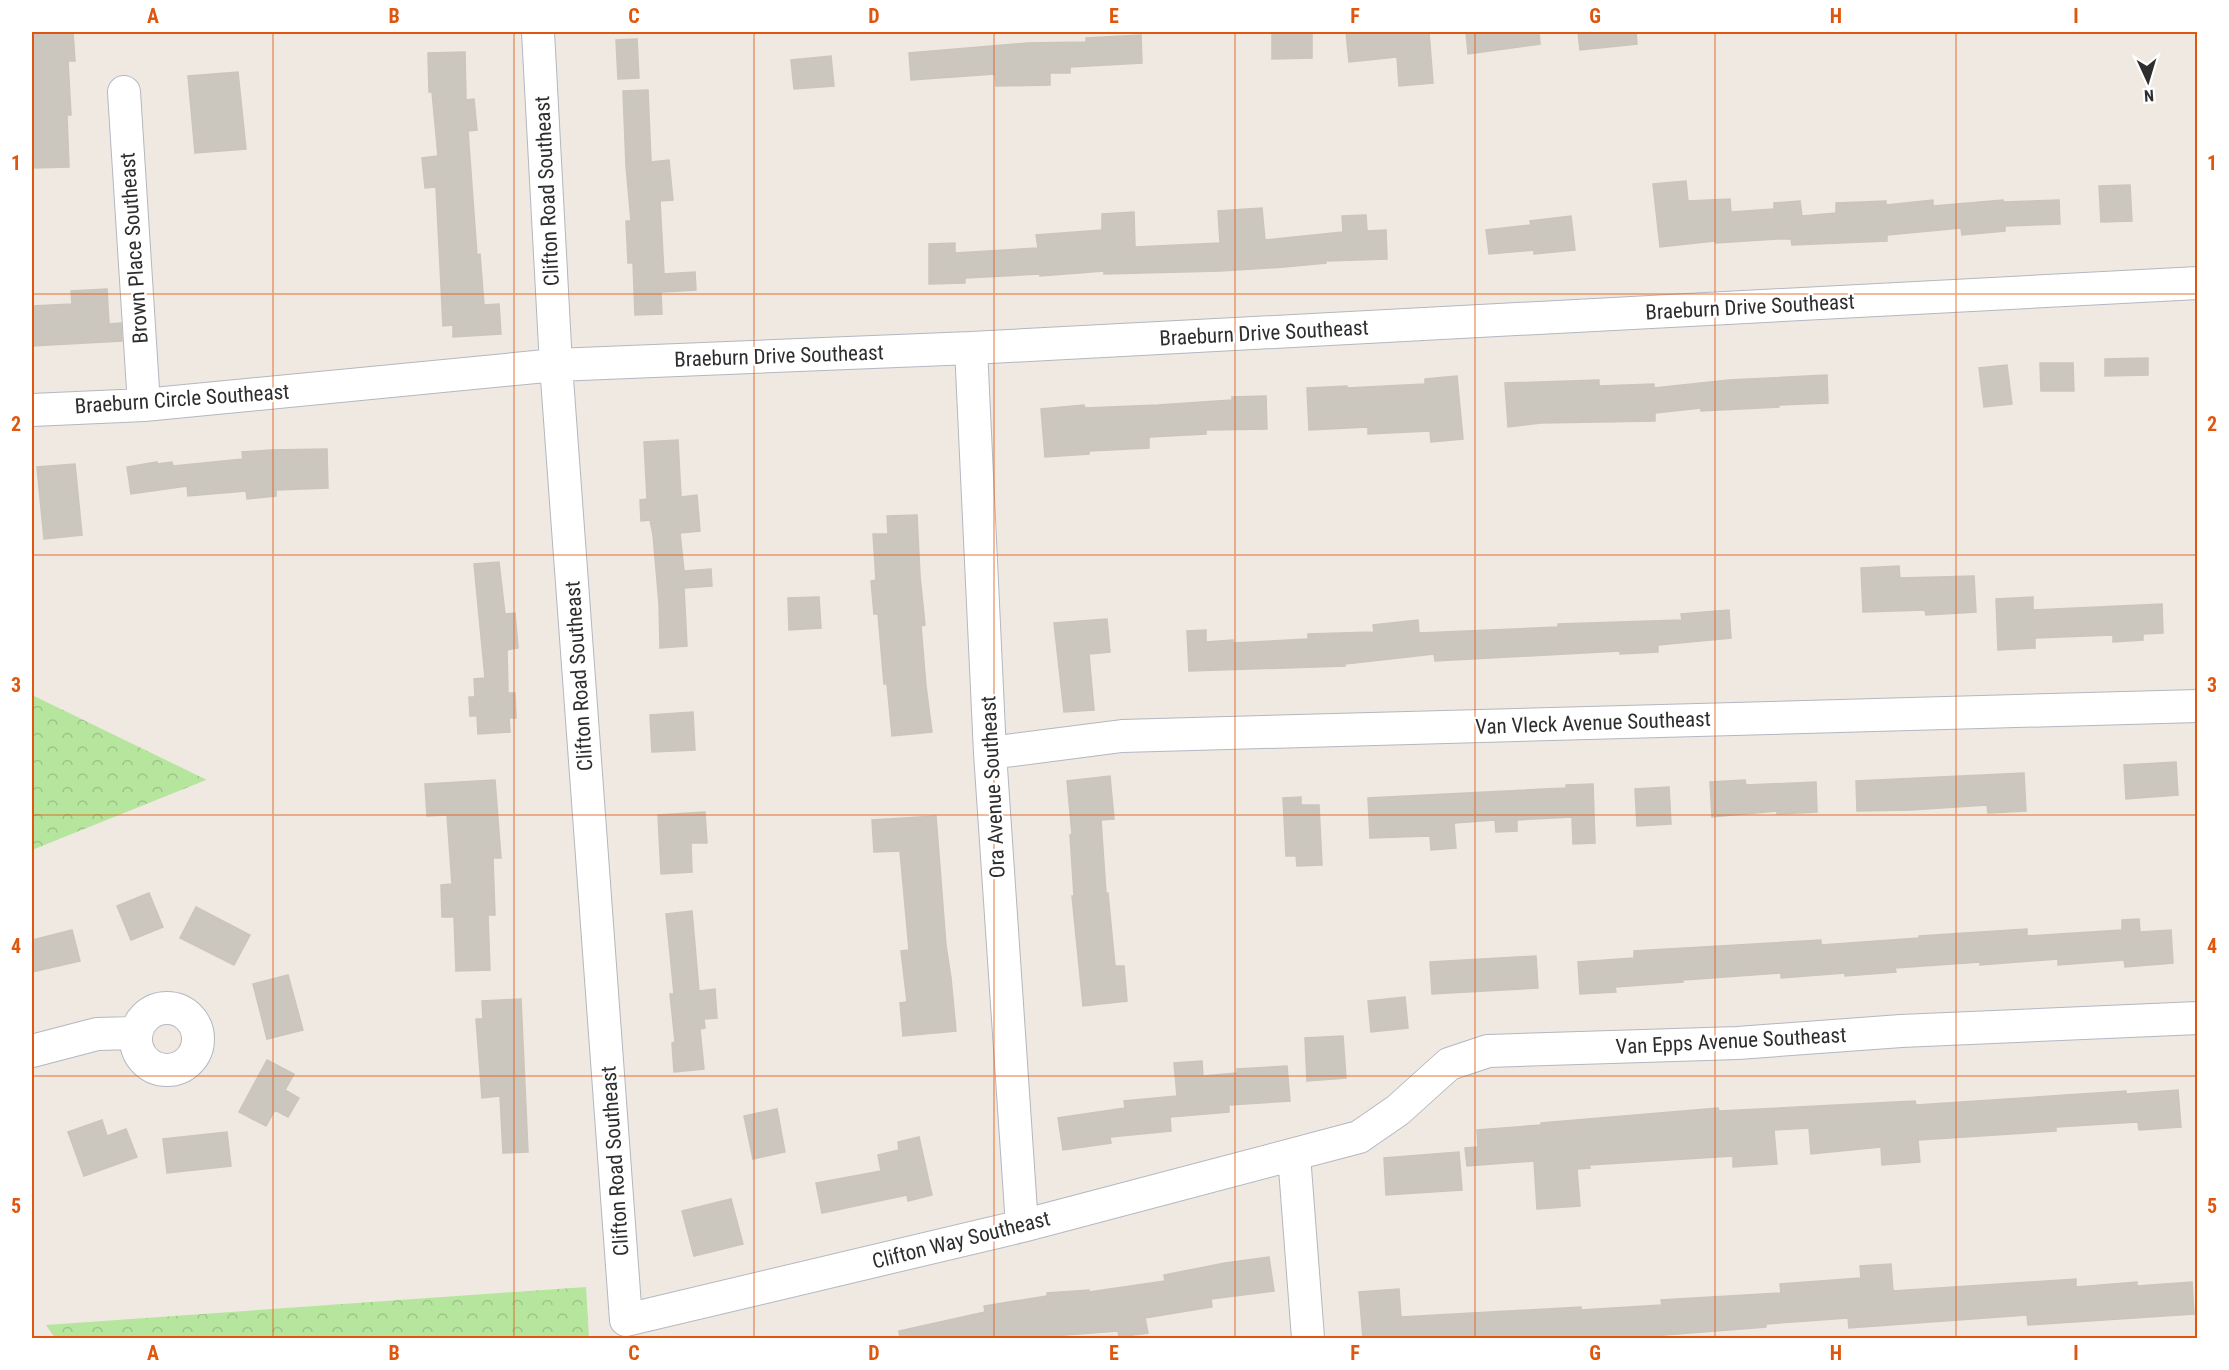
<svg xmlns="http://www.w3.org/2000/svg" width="2229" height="1370" font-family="'Roboto Condensed',sans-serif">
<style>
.forest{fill:url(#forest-crowns)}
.building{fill:#cbc7bf;stroke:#cbc5ba;stroke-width:1.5}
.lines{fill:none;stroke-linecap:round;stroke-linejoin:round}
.minor-casing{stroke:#b4b7c1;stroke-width:34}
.minor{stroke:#fff;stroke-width:32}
.grid{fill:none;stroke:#df570e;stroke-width:1.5;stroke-opacity:0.55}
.labels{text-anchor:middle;stroke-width:4.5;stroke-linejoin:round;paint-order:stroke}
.street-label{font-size:21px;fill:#2e2e2e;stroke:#fff}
.neatline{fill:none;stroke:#df570e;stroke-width:2}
.grid-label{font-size:20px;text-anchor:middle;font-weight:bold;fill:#df570e}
</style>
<defs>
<pattern id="forest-crowns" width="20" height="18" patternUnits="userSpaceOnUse" patternTransform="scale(1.5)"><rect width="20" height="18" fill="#b6e59e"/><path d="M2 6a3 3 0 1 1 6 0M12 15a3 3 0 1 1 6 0" fill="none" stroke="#9dc588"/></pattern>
</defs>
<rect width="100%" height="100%" fill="#efe9e1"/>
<path class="forest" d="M32 695 205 779 206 780 32 850Z
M586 1287 589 1338H55L46 1325Z"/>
<path class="building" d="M32 32H73L75 61H68L71 115H67L69 167 32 168Z
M1272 32H1312V58L1272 59Z
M1346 32H1429L1433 83 1399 86 1397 57 1349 62Z
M1466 32H1539L1540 44 1468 54Z
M1578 32H1636L1637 44 1580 50Z
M1141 35 1142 63 1070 67V73H1050V85L996 86 995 74 911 80 909 53 1028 43 1086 42V38Z
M637 39 639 78 618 79 616 40Z
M465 52 466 100 474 99 477 130 468 131 477 255 480 254 484 305 499 304 501 334 453 337V325L443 326 436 187 425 188 422 158 438 156 432 92H429L428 53Z
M831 56 834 86 794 89 791 60Z
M238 72 246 149 195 153 188 76Z
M648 90 651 162 669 160 673 200 660 201 664 274 695 272 696 290 661 292 662 314 635 315 633 263H628L626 221H631L626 166 623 91Z
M1686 181 1688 201 1730 199 1731 212 1774 209V203L1800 201 1802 216 1836 213V203L1886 201V205L1933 200V206L2003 200V202L2059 200 2060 224 2005 226V231L1962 235 1961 228 1887 235V241L1792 245 1791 239H1777L1716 243 1715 241 1660 247 1653 184Z
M2130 185 2132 221 2101 222 2099 186Z
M1262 208 1265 240 1343 232 1342 216 1366 215 1367 231 1386 230 1387 259 1325 261 1326 263 1284 267 1220 271 1104 274V271L1040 276V274L965 278V283L929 284V244L955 243V253L1038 248 1036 235 1102 230V214L1134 212 1135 247 1220 243 1218 211Z
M1571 216 1575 250 1534 254V250L1489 254 1486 230 1531 225 1530 221Z
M107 289 109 324 121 323 122 341 32 346V306L72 304 71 291Z
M2148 358V375L2105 376V359Z
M2040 363H2073L2074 391H2041Z
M2007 365 2012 404 1984 407 1979 368Z
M1827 375 1828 403 1779 405V407L1701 411V408L1655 413V421L1541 423 1508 427 1505 383 1599 380V386L1654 384V388L1729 380Z
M1457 376 1463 439 1431 442 1430 431 1368 434V427L1309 430 1307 388 1347 386V388L1425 384V379Z
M1266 396 1267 429 1206 430V434L1149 437V448L1089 451V454L1045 457 1041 409 1084 405 1085 408 1158 405 1232 400V397Z
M678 440 681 497 697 495 700 531 680 533 684 571 711 569 712 586 684 588 687 646 660 648 659 604 653 535 650 520 641 521 640 500 647 499 644 442Z
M327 449 328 488 276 490V496L247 499 246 491 188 496 187 486 131 494 127 467 157 462V464L172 462 173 466 243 459 242 452 271 450Z
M75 464 82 535 44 539 37 467Z
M917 515 920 576 925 625 921 626 926 686 932 732 892 736 887 684H884L878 614H874L871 581 876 580 873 534H888L887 516Z
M499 562 505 614 515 613 518 648 507 650 508 693H515L516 718H509L510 732 478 734 477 716H470L469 697H475L474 679 485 678 474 564Z
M1899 566 1900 578 1974 576 1976 612 1926 615 1925 610 1863 612 1861 568Z
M819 597 821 628 789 630 788 598Z
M2033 597V610L2162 604 2163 633 2143 634V640L2113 642V635L2035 638V648L1998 650 1996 599Z
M1729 610 1731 638 1658 645V652L1620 654V651L1435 661 1434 654 1345 664V666L1189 671 1187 631 1206 630V642L1233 640V643L1308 639V634L1374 632 1373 625 1418 620 1419 633 1558 627V624L1682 620 1681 614Z
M1107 619 1110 652 1089 654 1094 710 1064 712 1054 623Z
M693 712 695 750 652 752 650 715Z
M2176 762 2178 795 2126 799 2124 765Z
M2024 773 2026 811 1988 813 1987 805 1910 810 1857 811 1856 781Z
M1110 776 1114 819 1101 820 1106 893H1108L1115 966H1124L1127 1001 1083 1006 1072 896H1074L1070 835 1072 834 1067 781Z
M495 780 501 858H493L495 915H488L490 970 456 971 454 917H442L441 885 452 884 447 815 427 816 425 784Z
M1745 780 1746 785 1816 782 1817 812 1777 814V811L1712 817 1710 782Z
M1593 784 1595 843 1573 844 1572 817 1517 820V831L1496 832 1495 820 1454 823 1456 848 1431 850 1430 836 1370 838 1368 798 1566 788V785Z
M1669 787 1671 824 1637 826 1635 789Z
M1301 797V805H1319L1322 865 1297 866 1296 856H1286L1283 798Z
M705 812 707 843H691L692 872 661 874 658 815Z
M936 816 946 945 951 978 956 1031 903 1036 900 1003 907 1002 901 951 909 950 900 851 874 852 872 820Z
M149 893 163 927 131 940 117 906Z
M196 907 250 935 234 965 180 938Z
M692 911 699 991 715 989 717 1018 704 1019 705 1028 700 1029 704 1069 674 1072 672 1043 675 1042 670 994H674L666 914Z
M2139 919 2140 932 2171 930 2173 963 2125 967 2124 960 2058 965V959L1980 965V962L1895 968 1896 972 1845 976V973L1781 978V973L1683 980V982L1615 987 1616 992 1580 994 1578 962 1634 958V951L1821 940V945L1919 938V936L2027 929V936L2122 930V920Z
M72 930 80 961 32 972V940Z
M1536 956 1538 988 1432 994 1430 962Z
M288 975 303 1030 267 1039 253 984Z
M1405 997 1408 1028 1371 1032 1368 1001Z
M521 999 528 1152 503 1153 500 1096 482 1098 476 1019H483L482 1001Z
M1343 1036 1346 1078 1307 1081 1305 1038Z
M267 1060 294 1074 285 1090 299 1098 288 1117 275 1110 266 1126 239 1112Z
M1202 1061 1203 1076 1237 1073V1069L1287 1066 1290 1101 1229 1105V1112L1170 1117 1171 1131 1110 1137 1111 1143 1063 1150 1058 1118 1125 1108 1124 1101 1177 1096 1174 1063Z
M2178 1090 2181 1127 2139 1130 2138 1122 2056 1127V1131L1918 1140 1920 1162 1882 1165 1881 1147 1811 1154 1809 1128 1774 1130 1777 1164 1733 1167V1156L1589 1165 1590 1168 1577 1169 1580 1206 1537 1209 1534 1161 1467 1166 1465 1148 1478 1147 1477 1130 1541 1125V1123L1718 1108 1719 1111 1915 1101 1916 1105 2126 1091V1094Z
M777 1109 785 1152 753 1159 744 1116Z
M102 1120 107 1136 126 1129 137 1157 84 1176 68 1132Z
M227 1132 231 1166 167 1173 163 1139Z
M919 1137 932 1195 908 1201 907 1195 822 1213 816 1183 881 1171 878 1155 899 1150 898 1142Z
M1459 1152 1462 1190 1386 1195 1384 1158Z
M731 1199 743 1244 694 1256 682 1211Z
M1269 1257 1274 1291 1211 1299 1212 1307 1145 1318 1148 1333 1119 1337 1118 1331 1027 1338H900L899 1331 985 1312 984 1306 1047 1296V1293L1089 1290V1292L1165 1281 1164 1275 1225 1263Z
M1891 1264 1893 1291 2076 1279V1287L2137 1282V1286L2192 1282 2194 1314 2028 1325 2027 1315 1849 1328 1848 1318 1766 1324V1327L1639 1337V1338H1363L1359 1292 1399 1289 1401 1317 1581 1307V1310L1662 1305 1661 1300 1781 1293 1780 1284 1861 1278 1860 1266Z"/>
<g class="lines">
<defs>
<path id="minor" d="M538 32 556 365 626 1320 1022 1226 1359 1137 1398 1110 1449 1064 1488 1051 1738 1043 1901 1031 2198 1018
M124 92 144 405
M971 348 990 753 1022 1226
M32 410 144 405 556 365 971 348 2198 283
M990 753 1122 736 2198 706
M136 1039a31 31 0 1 1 62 0a31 31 0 1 1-62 0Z
M32 1051 97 1034 135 1033
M1294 1155 1308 1338"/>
</defs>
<use href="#minor" class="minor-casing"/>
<use href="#minor" class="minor"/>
</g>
<path class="grid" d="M273 32V1338M514 32V1338M754 32V1338M994 32V1338M1235 32V1338M1475 32V1338M1715 32V1338M1956 32V1338M32 294H2198M32 555H2198M32 815H2198M32 1076H2198"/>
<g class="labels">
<g class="street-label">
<text transform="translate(547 191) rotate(-93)" y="7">Clifton Road Southeast</text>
<text transform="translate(134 248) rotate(-94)" y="7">Brown Place Southeast</text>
<text transform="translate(1750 307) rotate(-3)" y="7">Braeburn Drive Southeast</text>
<text transform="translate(1264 333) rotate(-3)" y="7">Braeburn Drive Southeast</text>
<text transform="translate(779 356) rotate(-2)" y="7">Braeburn Drive Southeast</text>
<text transform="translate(182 399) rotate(-4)" y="7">Braeburn Circle Southeast</text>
<text transform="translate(579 676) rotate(-94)" y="7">Clifton Road Southeast</text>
<text transform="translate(1593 723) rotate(-2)" y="7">Van Vleck Avenue Southeast</text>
<text transform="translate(993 787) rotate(-93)" y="7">Ora Avenue Southeast</text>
<text transform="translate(1731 1041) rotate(-3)" y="7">Van Epps Avenue Southeast</text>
<text transform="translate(615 1161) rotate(-94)" y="7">Clifton Road Southeast</text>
<text transform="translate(961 1240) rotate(-14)" y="7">Clifton Way Southeast</text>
</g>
</g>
<rect width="2229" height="1370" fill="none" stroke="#ffffff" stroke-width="66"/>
<g transform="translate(2148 81) rotate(176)" stroke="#ffffff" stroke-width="4.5" paint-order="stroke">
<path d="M0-4.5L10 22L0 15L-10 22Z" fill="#2e2e2e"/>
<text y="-9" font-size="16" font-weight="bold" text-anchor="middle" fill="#2e2e2e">N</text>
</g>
<rect x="33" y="33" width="2163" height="1304" class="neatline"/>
<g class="grid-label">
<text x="153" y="23">A</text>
<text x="394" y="23">B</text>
<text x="634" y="23">C</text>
<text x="874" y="23">D</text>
<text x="1114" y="23">E</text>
<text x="1355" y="23">F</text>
<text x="1595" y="23">G</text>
<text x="1836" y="23">H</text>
<text x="2076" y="23">I</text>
<text x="16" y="170">1</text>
<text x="2212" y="170">1</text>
<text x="16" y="431">2</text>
<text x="2212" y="431">2</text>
<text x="16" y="692">3</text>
<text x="2212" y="692">3</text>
<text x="16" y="953">4</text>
<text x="2212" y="953">4</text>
<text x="16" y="1213">5</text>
<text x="2212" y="1213">5</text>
<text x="153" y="1360">A</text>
<text x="394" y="1360">B</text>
<text x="634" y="1360">C</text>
<text x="874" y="1360">D</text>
<text x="1114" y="1360">E</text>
<text x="1355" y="1360">F</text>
<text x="1595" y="1360">G</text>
<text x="1836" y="1360">H</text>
<text x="2076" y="1360">I</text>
</g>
</svg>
